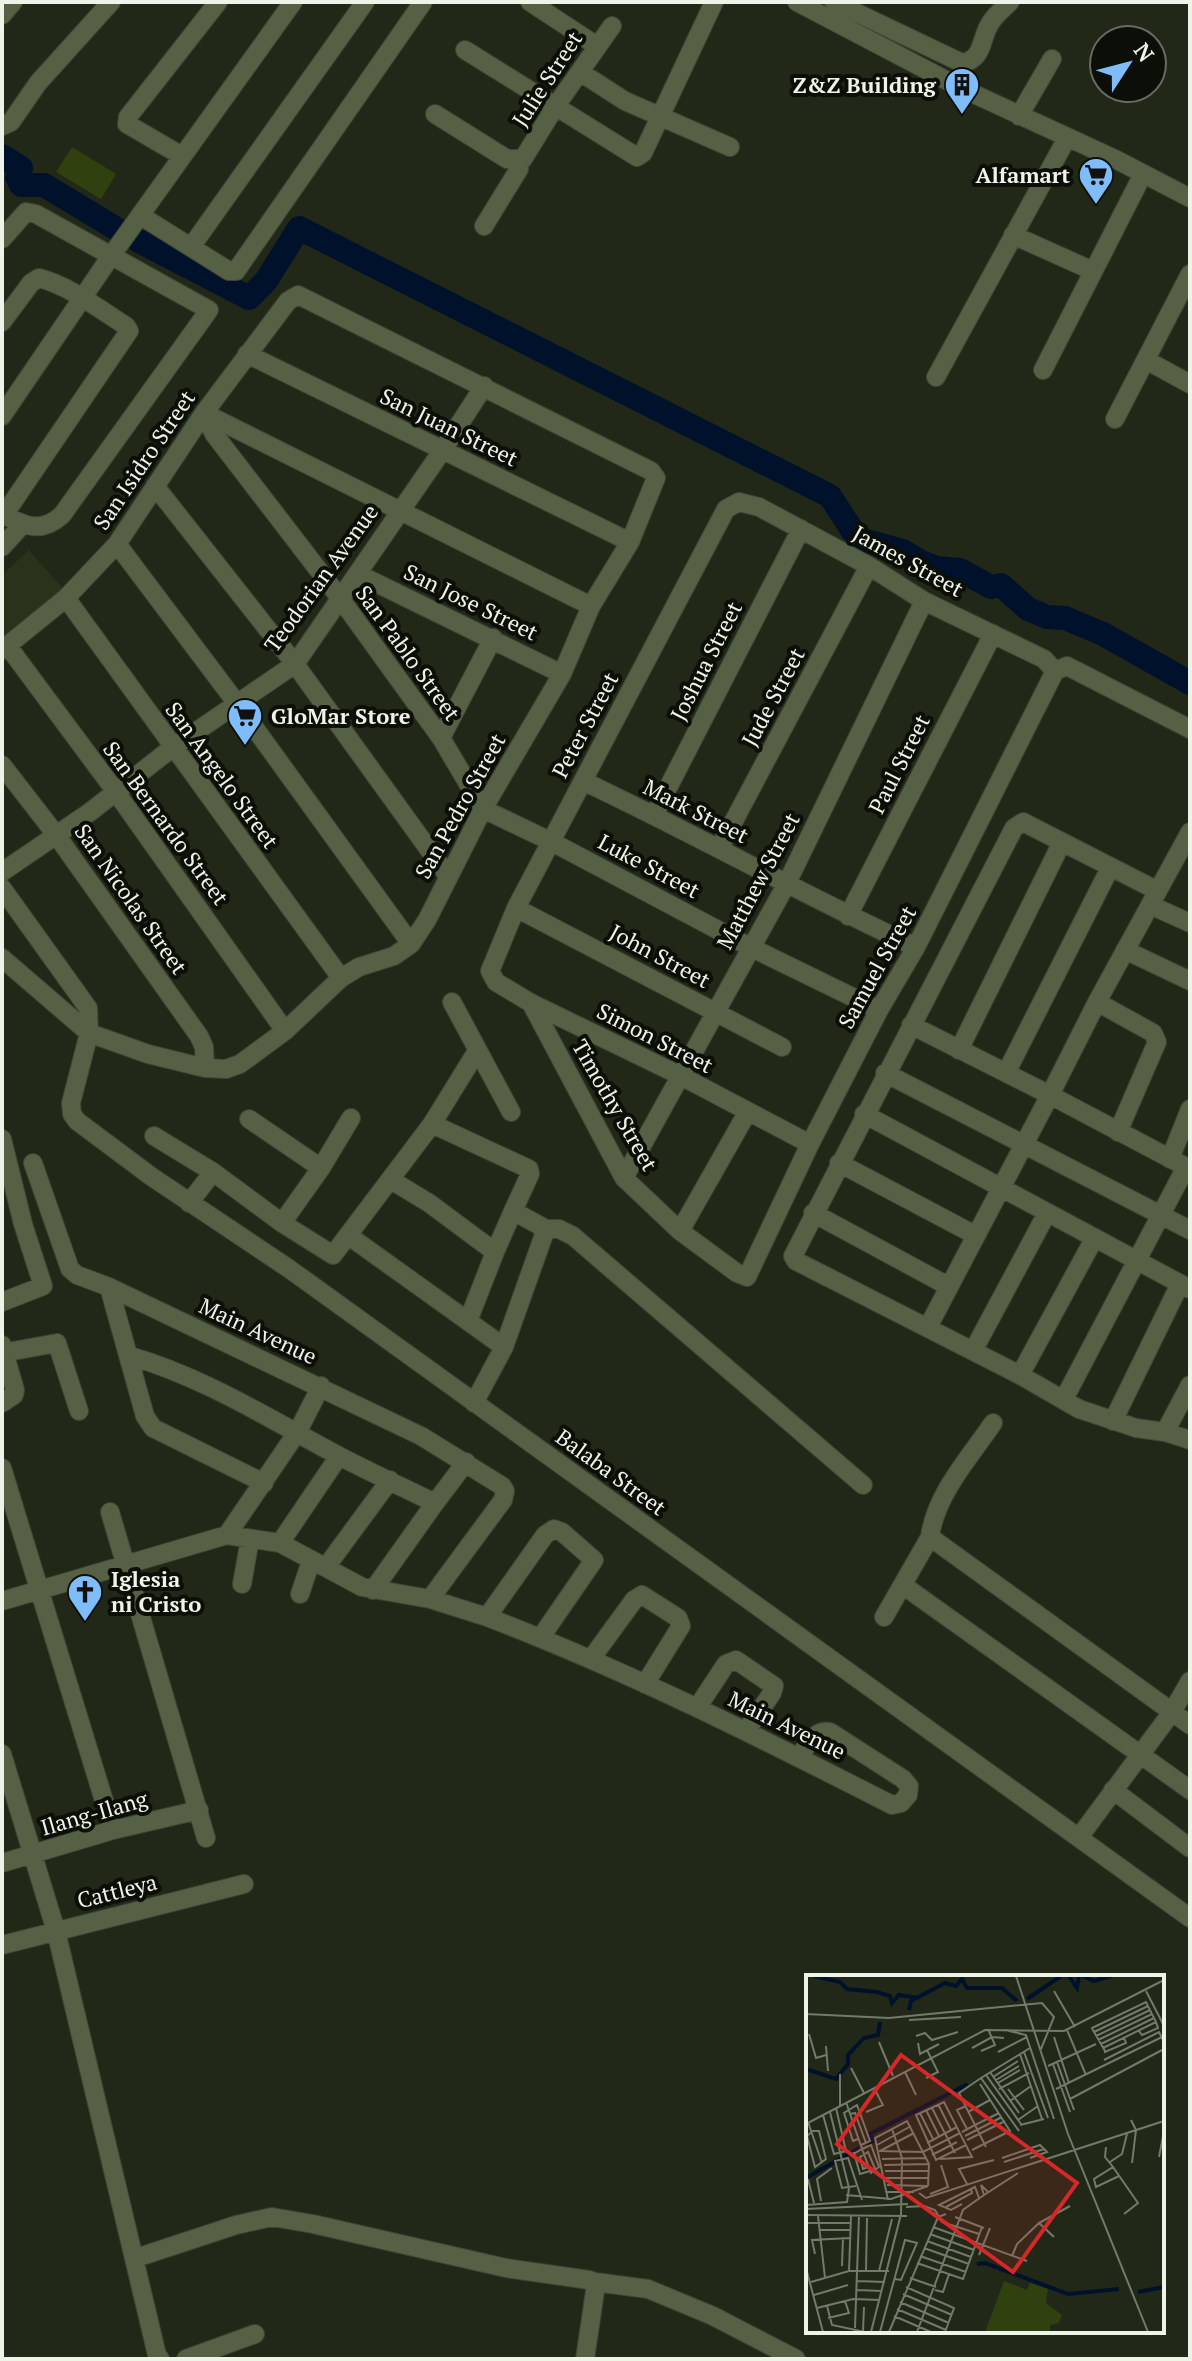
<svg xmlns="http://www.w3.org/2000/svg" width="1192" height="2361" font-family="'PT Serif',serif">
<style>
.built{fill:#29321b}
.green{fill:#30400f}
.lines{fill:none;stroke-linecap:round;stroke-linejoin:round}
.river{stroke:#00122b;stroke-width:24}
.minor-casing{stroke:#3e4534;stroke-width:20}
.minor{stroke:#556045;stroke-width:18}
.labels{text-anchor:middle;stroke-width:8;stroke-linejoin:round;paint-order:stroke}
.street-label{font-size:22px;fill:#eff4e9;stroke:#0c0f08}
.poi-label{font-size:22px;font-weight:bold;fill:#eff4e9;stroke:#0c0f08;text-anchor:end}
.inset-river{fill:none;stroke:#00122b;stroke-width:4}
.inset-road{fill:none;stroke:#737a6b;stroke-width:2}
.view{fill:#d62828;fill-opacity:0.15;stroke:#d62828;stroke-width:4}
.inset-edge{fill:none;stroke:#eff4e9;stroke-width:4}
</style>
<rect width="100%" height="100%" fill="#212817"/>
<path class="built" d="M29 550 66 592 2 652V575Z"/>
<path class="green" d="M72 147 116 174 101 199 56 172Z"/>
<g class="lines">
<path class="river" d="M2 156 21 168 17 177 21 185H44L120 231
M139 241 249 298 266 281 299 228 830 496 852 530 863 540 903 551 921 562 936 568 960 570 991 587 1001 585 1028 609 1047 617 1065 618 1103 634 1190 683"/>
<defs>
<path id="minor" d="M530 2 597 46
M797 2 961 88 1117 160 1190 198
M834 2 962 63C985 59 980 37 991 22 996 14 1004 8 1010 2
M2 15 13 2
M465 50 637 157 643 153 714 2
M580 72 625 101 730 147
M435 114 507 159H523L555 107 612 26
M1019 116 1052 59
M2 126 11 122 38 83 111 2
M182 156 127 124 128 117 218 2
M141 216 229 271H236L423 2
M484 226 519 169 515 161
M1013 235 1093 271
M2 239 26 212 36 214 209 310 62 515C41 534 25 526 2 514
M191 247 365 2
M2 322 31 283 39 278C70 286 99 309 126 326L129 331 4 515
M247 354 630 542
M1146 360 1190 384
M1043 370 1143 174
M936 377 1067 138
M204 413 214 434 340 598 441 738 483 809 552 842 750 947 879 1010
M204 413 591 606
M2 416 111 256 293 2
M1115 419 1190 274
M155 486 295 664 448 876
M117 544 238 705 411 944
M2 547 22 525
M358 574 562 674
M66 598 341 978
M7 645 116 792 285 1031
M2 650 66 598 117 544 204 413 288 301 298 295 651 471 656 478 630 542 591 606 562 674 483 809 427 920 411 944 394 956 359 967 341 978 285 1031 240 1064 226 1069 205 1068 148 1054 89 1033 2 958
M1055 671 1067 666 1190 729
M441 738 493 638
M2 765 57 836 199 1036 204 1047 205 1068
M583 781C695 834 803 895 916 947
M654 815 801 529
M1062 842 1023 822 1014 828 793 1256 796 1261 1020 1375 1079 1409 1136 1428 1165 1432 1190 1440
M719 849 869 566
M2 872 90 812 172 748 295 664 442 451 484 386
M2 888 88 1008 89 1033 71 1103 72 1114 77 1121 152 1177 288 1268 1190 1918
M1150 905 1190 923
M516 908 782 1047
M848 916 993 634
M1125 950 1190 981
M452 1002 511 1112
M1097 1002 1153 1033 1157 1042 1118 1132
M531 1003 624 1178 680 1231 737 1273 747 1277 810 1144 879 1010 916 947 1055 671 1044 659 924 601 869 566 759 507 739 502 726 509 516 908 490 971 496 982 531 1003 681 1076 810 1144
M911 1025 1050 1095 1097 1002 1190 832
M959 1050 1062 842 1158 891
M885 1073 1190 1230
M1006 1073 1110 868
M864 1114 1190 1289
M249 1119 321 1168
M432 1124 529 1169 530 1174 513 1211
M154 1136 213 1172 282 1223 333 1255 432 1124 477 1051
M2 1139 23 1224 43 1286 2 1302
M1170 1159 1190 1109
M33 1163 70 1269 77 1275 109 1287
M839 1163 975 1235
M624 1178 786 885 924 601
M391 1180 429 1203 495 1252 513 1211 546 1229
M189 1203 213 1172
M813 1213 948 1286
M282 1223 321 1168 351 1118
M680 1231 747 1113
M349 1236 504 1347
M468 1321 495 1252
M928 1327 1050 1095 1190 1169
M2 1345 15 1390 14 1395 2 1403
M973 1351 1047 1213
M2 1353 57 1343 79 1411
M130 1356C204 1377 273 1421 341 1457 372 1473 404 1488 435 1503L466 1462
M1020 1375 1094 1239
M1064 1399 1186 1167
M474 1403 504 1347 546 1229H559L573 1236 863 1485
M1113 1421 1180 1284
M1165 1432 1190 1385
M2 1468 113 1830
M264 1483 153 1428 145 1416 109 1287 421 1436 502 1486 505 1491 503 1500 430 1599
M110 1512 206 1838
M227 1535 298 1431 321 1386
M930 1537 1190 1725
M280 1543 339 1456
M326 1567 390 1480
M242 1584 250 1539
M904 1586 1190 1790
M373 1590 435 1503
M300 1594 311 1561
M2 1601 227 1535 280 1543 362 1587 430 1599 487 1617
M884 1617 930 1537C935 1495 970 1457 993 1423
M541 1637 594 1560 562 1532 554 1529 545 1535 487 1617C626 1670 759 1737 892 1805L901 1803 908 1795 909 1786 903 1779 830 1732C814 1729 808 1745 799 1757
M591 1659 634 1600 642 1595 678 1618 681 1626 645 1684
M697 1708 726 1664 736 1660 774 1686 772 1693 746 1731
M2 1754 56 1931 157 2355 160 2359
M1113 1790 1190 1848
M1080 1836 1172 1712 1190 1681
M2 1863 113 1830 199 1810
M2 1945 244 1884
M136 2258 236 2225 272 2217 313 2224 506 2268 589 2280 595 2282V2291L585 2359
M595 2282 648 2289 713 2316 796 2359
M186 2359 255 2334"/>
</defs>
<use href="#minor" class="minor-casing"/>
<use href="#minor" class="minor"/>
</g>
<defs>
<symbol id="building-pin" viewBox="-11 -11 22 30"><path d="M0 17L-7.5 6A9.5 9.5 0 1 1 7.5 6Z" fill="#7fbdfa" stroke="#0c0f08"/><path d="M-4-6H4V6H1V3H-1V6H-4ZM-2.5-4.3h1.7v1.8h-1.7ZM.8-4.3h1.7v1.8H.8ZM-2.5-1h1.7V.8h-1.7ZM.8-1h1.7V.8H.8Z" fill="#111"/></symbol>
<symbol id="supermarket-pin" viewBox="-11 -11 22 30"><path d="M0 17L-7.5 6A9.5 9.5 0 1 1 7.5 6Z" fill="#7fbdfa" stroke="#0c0f08"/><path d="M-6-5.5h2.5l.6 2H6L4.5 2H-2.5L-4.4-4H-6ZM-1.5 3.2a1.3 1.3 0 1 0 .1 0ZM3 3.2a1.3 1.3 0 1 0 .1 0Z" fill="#111"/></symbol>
<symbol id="church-pin" viewBox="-11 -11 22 30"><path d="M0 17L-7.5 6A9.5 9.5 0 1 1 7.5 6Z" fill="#7fbdfa" stroke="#0c0f08"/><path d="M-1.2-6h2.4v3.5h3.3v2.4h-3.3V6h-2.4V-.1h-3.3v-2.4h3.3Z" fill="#111"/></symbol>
</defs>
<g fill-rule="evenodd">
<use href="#building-pin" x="942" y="65" width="40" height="54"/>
<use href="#supermarket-pin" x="1076" y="155" width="40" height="54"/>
<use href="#supermarket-pin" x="225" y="696" width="40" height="54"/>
<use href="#church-pin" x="65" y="1572" width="40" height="54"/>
</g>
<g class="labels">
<g class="street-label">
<text transform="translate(547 79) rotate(-57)" y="8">Julie Street</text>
<text transform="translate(449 427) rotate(26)" y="8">San Juan Street</text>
<text transform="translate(144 460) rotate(-56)" y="8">San Isidro Street</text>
<text transform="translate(908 561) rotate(29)" y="8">James Street</text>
<text transform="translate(321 578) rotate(-54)" y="8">Teodorian Avenue</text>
<text transform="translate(471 602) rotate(26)" y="8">San Jose Street</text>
<text transform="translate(408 653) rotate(54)" y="8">San Pablo Street</text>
<text transform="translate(706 661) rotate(-63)" y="8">Joshua Street</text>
<text transform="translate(773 697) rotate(-62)" y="8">Jude Street</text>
<text transform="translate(585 725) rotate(-62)" y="8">Peter Street</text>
<text transform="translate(899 764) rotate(-63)" y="8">Paul Street</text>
<text transform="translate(222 775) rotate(54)" y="8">San Angelo Street</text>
<text transform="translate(460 806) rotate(-61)" y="8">San Pedro Street</text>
<text transform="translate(696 811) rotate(27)" y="8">Mark Street</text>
<text transform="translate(166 823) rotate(54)" y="8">San Bernardo Street</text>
<text transform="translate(649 866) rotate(28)" y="8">Luke Street</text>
<text transform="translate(758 881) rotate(-62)" y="8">Matthew Street</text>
<text transform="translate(131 899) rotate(55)" y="8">San Nicolas Street</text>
<text transform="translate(660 956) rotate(28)" y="8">John Street</text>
<text transform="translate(877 967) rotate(-61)" y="8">Samuel Street</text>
<text transform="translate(655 1038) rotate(27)" y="8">Simon Street</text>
<text transform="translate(615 1105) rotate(60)" y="8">Timothy Street</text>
<text transform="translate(258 1331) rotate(25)" y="8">Main Avenue</text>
<text transform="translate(611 1472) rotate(36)" y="8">Balaba Street</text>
<text transform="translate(787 1725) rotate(26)" y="8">Main Avenue</text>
<text transform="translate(94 1813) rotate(-16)" y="8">Ilang-Ilang</text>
<text transform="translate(117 1891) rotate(-14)" y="8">Cattleya</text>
</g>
<g class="poi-label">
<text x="936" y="93">Z&amp;Z Building</text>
<text x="1070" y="183">Alfamart</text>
<text x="271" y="724" text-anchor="start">GloMar Store</text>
<text x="111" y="1587" text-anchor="start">Iglesia<tspan x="111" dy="25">ni Cristo</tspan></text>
</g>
</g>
<g transform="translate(806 1975)">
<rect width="358" height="358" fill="#212817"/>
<path d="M198 306 221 315 224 308 242 314 240 328 256 340 253 348 244 350V357H179Z" fill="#30400f"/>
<path class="inset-river" d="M8 1 34 7 41 14 71 17 84 21 86 28 93 20 112 23M263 1 271 13 273 1M277 1 288 6 305 1M221 24 255 1M103 35 105 26 139 8 150 11 156 4 161 13H196L211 26M0 94 30 104 42 89V80L58 63 72 60 74 47M61 169 67 166 64 159 162 109M0 203 55 172M171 289 179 288 262 319 313 314M332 317 358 312"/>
<path class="inset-road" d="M210 1 262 159 342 357M248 16 269 52M340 16 358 51M0 39 83 43 236 28 248 42 235 74M103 45 155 42M199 55 220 60 248 144M261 55 280 100M333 56 336 60 352 53 350 47M288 57 342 31M3 59 10 83 20 80M110 61 119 58 126 65 152 57M290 61 344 35M248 62 263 108M292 65 346 39M73 67 87 101M112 68 114 79 133 69M295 69 348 43M20 71 22 96M166 73 186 62 198 63M297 73 350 47 340 27 286 53 287 55 299 76V77L320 68 318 63M175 76 189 70 182 54M192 77 221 62M218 77 242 143M214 79 236 144M298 85 353 57 358 67M251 87 268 135M247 89 264 137M242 91 290 69M45 93 58 118M99 97 110 120M184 97 213 138M180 100 215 149M187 102 212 86M120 103 132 97 121 75M190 105 213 91M192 108 214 95M193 114 223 98M202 114 218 135M250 114 358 61M264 124 358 74M204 126 225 111M40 127 56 174 65 198 73 192 65 170 56 174 49 178H48L54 199 64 196M132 129 145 155M34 131V99M160 131 151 135 161 154M126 133 149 178M120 135 133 161M60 137 77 130 68 113M162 137 184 125M114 138 127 164M44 139 49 138 60 168M17 140 28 179 40 176 30 133M212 145 232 131M325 145 330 155 326 188M2 147 16 188M0 149 179 55 258 56 358 5M214 150 238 144M7 156H13L20 184 9 192 1 161ZM213 156 175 103 224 73M156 157 169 150 153 118 175 103M159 161 196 142M52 164 47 166 38 138 51 130 64 166 55 170M161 165 199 146M121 168 151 152M71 170 105 151M180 172 169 150 193 138M300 172 299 182 307 192 288 204 290 212 313 201M166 175 204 156 174 109M73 176 117 177 154 158M74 176 108 158M126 180 151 167M353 182 358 156M196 183 234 170 241 177 224 183M76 184 120 183M134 184 166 182 138 127 110 140 130 185 160 170M198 187 238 174M304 187 316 179 321 159M78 190 123 189M62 192 57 194 54 182 62 177 70 196M307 192 332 228 318 239M79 196H122M79 203H123M2 204 8 228M161 209 153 194 188 185M81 210 121 211M50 211 36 213 29 186 42 183 56 225M81 217H108M182 217 175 210 178 220 212 198M113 218 120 223 358 146M124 219 142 212 135 190M40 220 85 224 122 211M82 225 69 163 101 146 123 189 122 211M15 226 11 204 26 193M156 229 145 235 133 230 169 212 173 223M0 230 41 227 43 213 24 137M100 232 118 231 129 235 136 247 173 259M140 232 166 218 165 213M0 234 102 229M0 240 101 241M12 241 19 303M149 242 178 253M0 248H44M233 248 264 231M127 252 221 286M13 255H44M124 259 168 275M121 266 165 282M118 273 163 289M9 279 6 265 44 263M173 280 184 253M114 281 160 297M206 281 211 269 233 248 248 262M111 288 157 304 176 252M36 291 37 263M0 293 17 357M43 296 45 241M60 296 61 243M73 296 86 244M104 303 130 312M51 306 79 307M5 307 43 296H83M100 312 148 333 139 357M51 315 76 316M129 315 137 317 143 299M97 319 146 340M8 320 42 310M94 327 143 348M21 331 26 350 59 357M11 333 47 324 74 325M91 334 140 355M88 341 125 357M22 343 43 338 39 326M49 353 53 241M57 356 58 332M65 357 95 239 96 183 86 154M74 357 99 265 111 268 95 305 89 304M83 357 132 242 140 239M111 357 157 235 178 220"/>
<path class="view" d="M95 80 271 208 207 297 31 169Z"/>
<rect width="358" height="358" class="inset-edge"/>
</g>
<rect width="1192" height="2361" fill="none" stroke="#eff4e9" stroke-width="8"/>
<g transform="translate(1128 64) rotate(54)"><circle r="38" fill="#0c0f08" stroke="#676b62" stroke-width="2"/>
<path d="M0-6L14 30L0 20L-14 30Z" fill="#7fbdfa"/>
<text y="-12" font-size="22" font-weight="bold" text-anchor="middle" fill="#eff4e9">N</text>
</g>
</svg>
